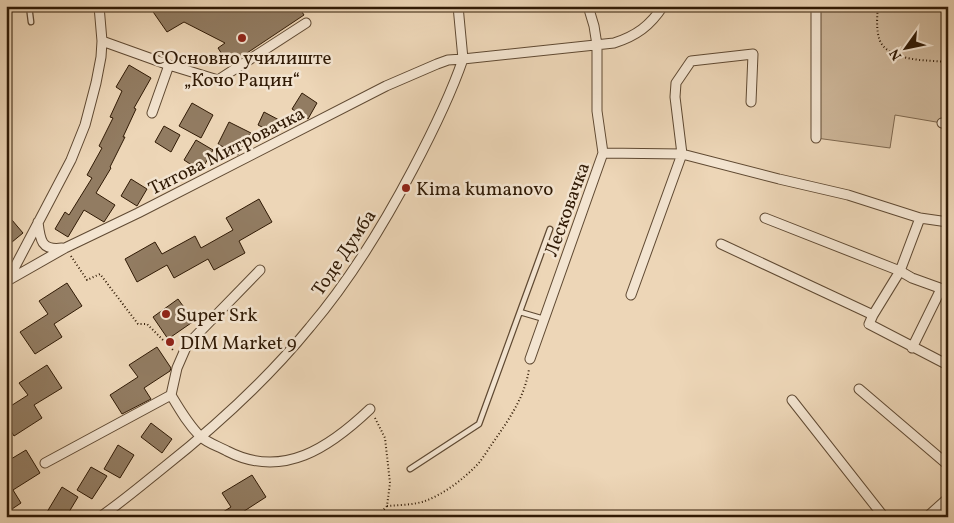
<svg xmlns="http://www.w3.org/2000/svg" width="954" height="523" font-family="Vollkorn,serif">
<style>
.green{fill:#cdb699;stroke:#7e684f}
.building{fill:#927c62;stroke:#301a05}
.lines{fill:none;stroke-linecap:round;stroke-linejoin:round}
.service-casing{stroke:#5f4932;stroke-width:7}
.minor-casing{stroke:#5f4932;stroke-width:11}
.path{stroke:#301a05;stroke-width:2;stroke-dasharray:1 2.5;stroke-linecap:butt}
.service{stroke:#f3e4d0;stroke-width:4.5}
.minor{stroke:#f3e4d0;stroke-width:9}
.poi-dot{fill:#8f2418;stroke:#f3e4d0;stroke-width:2}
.labels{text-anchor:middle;stroke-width:5;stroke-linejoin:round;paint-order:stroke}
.poi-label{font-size:19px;fill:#301a05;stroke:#f3e4d0;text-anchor:start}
.street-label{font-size:19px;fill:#301a05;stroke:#f3e4d0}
</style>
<rect width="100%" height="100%" fill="#edd6b7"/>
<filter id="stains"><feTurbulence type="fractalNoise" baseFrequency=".004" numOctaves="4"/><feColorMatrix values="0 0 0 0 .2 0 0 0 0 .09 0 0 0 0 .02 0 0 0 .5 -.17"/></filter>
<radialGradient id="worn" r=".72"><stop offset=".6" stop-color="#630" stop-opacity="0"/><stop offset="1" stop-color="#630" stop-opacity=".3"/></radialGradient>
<path class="green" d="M816 6H948V103L942 123 895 115 890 148 816 138Z"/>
<path class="building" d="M149 6H298L304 15 229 65 218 48 225 43 184 22 167 32Z
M129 65 151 78 134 108 136 109 123 137H125L110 167 111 168 96 193 115 205 104 222 84 210 68 237 55 229 65 212 69 215 92 178 87 175 102 148 99 146 113 118 110 117 122 91 116 87Z
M302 93 317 103 308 119 292 109Z
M192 103 213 115 201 138 179 126Z
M264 112 281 121 274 133 258 125Z
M229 122 251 133 238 155 218 144Z
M164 126 180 135 171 152 155 142Z
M196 140 213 150 201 171 184 160Z
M131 179 147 189 137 206 121 196Z
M259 199 272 222 239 241 245 253 214 270 208 259 174 278 167 265 137 282 125 259 155 242 162 254 195 236 201 248 233 230 226 218Z
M6 213 23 233 6 247Z
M67 283 82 306 54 324 62 337 35 354 20 332 48 314 39 301Z
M178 299 194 321 168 339 153 317Z
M157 347 171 368 170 371 144 388 151 399 122 414 110 395 138 377 129 365Z
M47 365 62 388 34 405 42 418 14 436 6 423V409L28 395 19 383Z
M151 423 172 439 162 453 141 437Z
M118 445 134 455 120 478 104 469Z
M26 450 40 473 13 490 21 503 6 513V462Z
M91 467 107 476 92 499 77 490Z
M252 475 266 497 235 517H215L231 507 222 493Z
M62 487 78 497 66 517H44Z"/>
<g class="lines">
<defs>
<path id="service" d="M29 6 31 22
M520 312 544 319
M410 469 479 424 550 229"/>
<path id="minor" d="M102 41 169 65 218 80 306 23
M152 113 169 65
M942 123 948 124
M816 138V6
M603 153 682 154 779 179 848 195 920 218 948 222
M765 218 900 271 912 278 948 291
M38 222C40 239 41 251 62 248
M721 244 873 315 900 271 920 218
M260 270 187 345 177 368 171 395C180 410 188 424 200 436 207 443 218 446 227 451 283 480 330 447 370 409
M8 280 71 160 85 125 96 83 101 57 102 41 99 6
M7 281 65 248 138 213 386 86 437 64 448 60 463 59 458 6
M631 295 682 154 675 97 676 83 691 61 753 54 751 102
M873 315 869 324 948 365
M912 348 941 289
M530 359 603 153 597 111V45L594 26 588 6
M859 389 948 465
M792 400 884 517
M45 463 171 395
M100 517C122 502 142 485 163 468 216 426 267 380 310 327 351 279 384 224 413 169 432 133 450 97 463 59L614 43C636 36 650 26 663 6
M927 517 948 498"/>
</defs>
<use href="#service" class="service-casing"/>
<use href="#minor" class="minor-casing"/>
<path class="path" d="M878 6C877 17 876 31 880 41 890 62 928 60 948 62
M71 256 87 280 100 274 138 324H147L174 351
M375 418 385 438 390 483 387 506 377 517
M387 506C399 505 414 505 425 501 444 494 462 480 476 466 482 460 487 451 492 444 508 421 525 397 529 369"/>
<use href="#service" class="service"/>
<use href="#minor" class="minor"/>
</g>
<g class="poi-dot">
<circle cx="242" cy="38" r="5"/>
<circle cx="406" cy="188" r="5"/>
<circle cx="166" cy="314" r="5"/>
<circle cx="170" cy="342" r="5"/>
</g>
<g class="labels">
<g class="poi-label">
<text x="242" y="64" text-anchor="middle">СОсновно училиште<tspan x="242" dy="22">„Кочо Рацин“</tspan></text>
<text x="416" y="195">Kima kumanovo</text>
<text x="176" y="321">Super Srk</text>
<text x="180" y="349">DIM Market 9</text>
</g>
<g class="street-label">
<text transform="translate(226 150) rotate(-27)" y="7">Титова Митровачка</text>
<text transform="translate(566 209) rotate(-70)" y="7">Лесковачка</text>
<text transform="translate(343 252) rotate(-56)" y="7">Тоде Думба</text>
</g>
</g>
<rect width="954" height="523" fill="none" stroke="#edd6b7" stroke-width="25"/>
<rect x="8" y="8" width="939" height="508" fill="none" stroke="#301a05" stroke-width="2.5"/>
<rect x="12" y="12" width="929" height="498" fill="none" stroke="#301a05"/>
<g transform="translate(906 48) rotate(237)" stroke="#f3e4d0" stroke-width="4" paint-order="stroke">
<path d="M0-4L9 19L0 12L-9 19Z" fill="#301a05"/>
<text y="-8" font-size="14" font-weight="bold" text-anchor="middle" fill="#301a05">N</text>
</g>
<rect width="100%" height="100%" filter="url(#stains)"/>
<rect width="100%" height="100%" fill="url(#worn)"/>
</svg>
